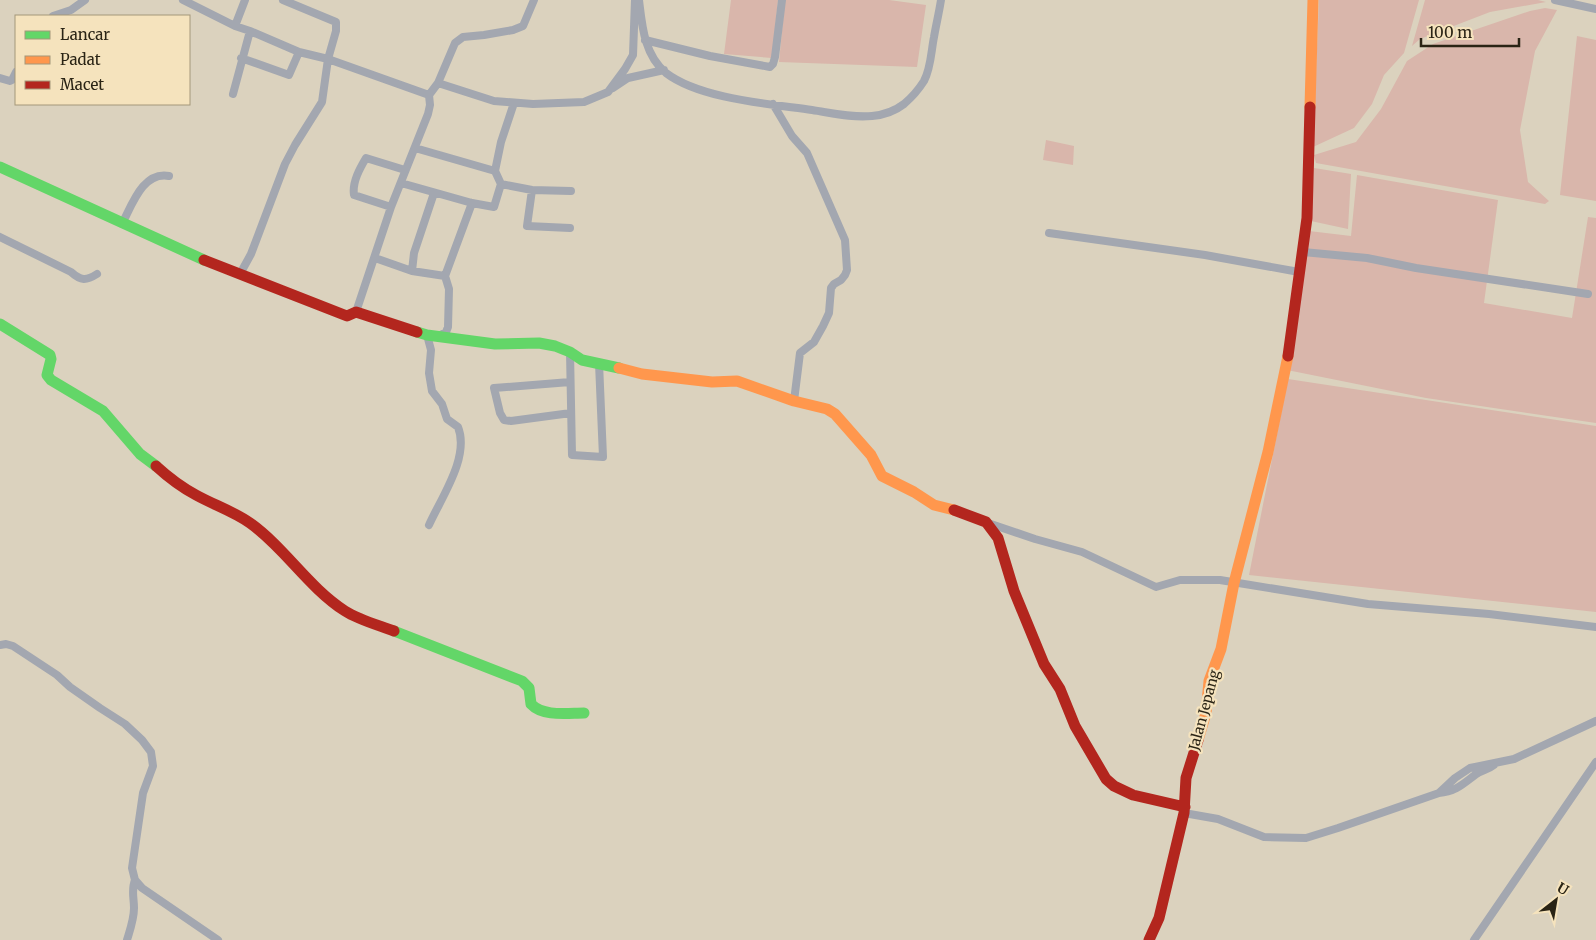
<svg xmlns="http://www.w3.org/2000/svg" width="1596" height="940" font-family="Merriweather,serif">
<style>
.green{fill:#d9b6ab}
.lines{fill:none;stroke-linecap:round;stroke-linejoin:round}
.street{stroke:#a3a7b0;stroke-width:8}
.fast{stroke:#63d668;stroke-width:11}
.slow{stroke:#ff974d;stroke-width:11}
.jam{stroke:#b3261e;stroke-width:11}
.labels{text-anchor:middle;stroke-width:4.5;stroke-linejoin:round;paint-order:stroke}
.street-label{font-size:14px;fill:#2a2415;stroke:#f5e3bd}
</style>
<rect width="100%" height="100%" fill="#dbd2be"/>
<path class="green" d="M731 0H778L772 58 724 54Z
M785 0H889L926 5 917 67 779 62Z
M1319 0H1419L1404 53 1384 75 1372 104 1354 128 1313 147Z
M1425 0H1538L1546 2 1490 12 1420 39 1412 46Z
M1545 8 1557 10 1535 51 1520 130 1528 182 1549 201 1545 204 1316 163 1314 155 1356 142 1381 109 1407 61 1433 44 1530 11Z
M1577 36 1596 40V201L1560 195Z
M1046 140 1074 146 1073 165 1043 160Z
M1314 168 1351 174 1348 229 1311 221Z
M1357 175 1498 200 1484 303 1572 318 1588 217 1596 218V423L1426 398 1287 370 1309 231 1351 236Z
M1288 379 1596 426V612L1249 575Z"/>
<g class="lines">
<path class="street" d="M183 0 235 26 250 31 299 52 328 59 429 95 430 105 428 114 391 207 356 312
M639 0C642 25 644 55 666 73 700 99 770 104 812 110 832 113 852 118 872 116 883 115 895 111 904 104 911 98 919 89 924 81 931 68 931 52 934 37 936 25 939 13 941 0
M1555 0 1596 9
M53 16 71 10 85 0
M235 26 245 0
M645 40 710 56 770 67 773 64 775 57 782 0
M241 58 289 75 299 52
M0 78 10 81 12 80 16 72
M438 83 455 43 463 37 484 35 513 30 523 26 534 0
M613 88 628 78 664 70
M233 94 250 31
M429 95 438 83 494 101 533 104 584 102 608 92 625 69 633 55 635 0
M773 104 792 136 807 153 845 240 847 270 845 275 841 280 834 284 831 288 829 313 823 326 814 342 800 353 794 401
M495 171 501 142 514 103
M401 183 472 203 494 207 501 184 495 171 415 148
M501 184 532 190 571 191
M532 190 527 226 570 228
M391 207 354 195C352 182 360 168 366 158L405 170
M122 224C132 205 143 171 169 176
M1049 233 1205 255 1299 272
M0 237 71 272C81 281 86 281 97 274
M1303 252 1367 258 1416 268 1588 294
M375 258 412 271 445 276
M412 271 414 253 434 193
M240 274 251 254 285 164 295 145 322 102 328 59 336 31V22L283 0
M427 335 431 350 429 373 432 391 442 404 447 419 458 427C470 457 441 498 429 525
M439 336 446 332 448 327 449 289 445 276 472 203
M570 352 572 455 603 457 599 363
M570 382 494 388 500 413 504 420 511 421 571 413
M988 523 1035 539 1082 552 1156 587 1180 580H1220L1368 604 1489 614 1596 627
M0 645 6 644 13 646 57 675 70 687 100 708 125 724 142 740 151 752 153 766 143 793 132 868 135 880 142 888 218 940
M1439 793C1455 792 1463 784 1475 775 1481 770 1488 770 1494 765
M1184 813 1218 819 1264 837 1306 838 1338 828 1439 793 1455 778 1470 768 1514 759 1596 721
M127 940C130 930 134 919 134 908 134 898 131 890 135 880
M1474 940 1596 762"/>
<path class="fast" d="M0 167 204 260
M0 324 50 355 51 359 47 375 51 380 103 411 140 454 156 466
M417 332 427 335 495 344 539 343 555 346 570 352 582 360 619 368
M394 631 522 681 529 688 531 704C543 717 568 713 584 713"/>
<path class="slow" d="M1310 107 1313 0
M619 368 642 374 712 382 737 381 794 401 827 409 835 414 871 455 882 476 914 492 934 505 954 510
M1198 740 1206 713 1209 681 1221 649 1234 583 1268 452 1288 356"/>
<path class="jam" d="M204 260 347 316 356 312 417 332
M1288 356 1307 218 1310 107
M156 466C168 477 181 487 196 495 214 505 233 511 250 523 285 548 308 587 345 611 359 620 378 625 394 631
M954 510 986 522 998 538 1014 591 1044 664 1060 689 1075 726 1106 779 1114 786 1133 795 1185 807
M1149 940 1159 918 1184 813 1186 778 1198 740"/>
</g>
<g class="labels">
<g class="street-label">
<text transform="translate(1204 710) rotate(-75)" y="5">Jalan Jepang</text>
</g>
</g>
<rect x="15" y="15" width="175" height="90" fill="#f5e3bd" stroke="#a4977a"/>
<rect x="25" y="31" width="25" height="8" fill="#63d668" stroke="#a4977a"/>
<text x="60" y="40" font-size="15" fill="#2a2415">Lancar</text>
<rect x="25" y="56" width="25" height="8" fill="#ff974d" stroke="#a4977a"/>
<text x="60" y="65" font-size="15" fill="#2a2415">Padat</text>
<rect x="25" y="81" width="25" height="8" fill="#b3261e" stroke="#a4977a"/>
<text x="60" y="90" font-size="15" fill="#2a2415">Macet</text>
<g transform="translate(1556 900) rotate(31)" stroke="#f5e3bd" stroke-width="4" paint-order="stroke">
<path d="M0-4L9 19L0 12L-9 19Z" fill="#2a2415"/>
<text y="-8" font-size="14" font-weight="bold" text-anchor="middle" fill="#2a2415">U</text>
</g>
<path d="M1421 38v8h98v-8" fill="none" stroke="#2a2415" stroke-width="2.5"/>
<text x="1428" y="38" font-size="15" fill="#2a2415" stroke="#f5e3bd" stroke-width="4" paint-order="stroke">100 m</text>
</svg>
